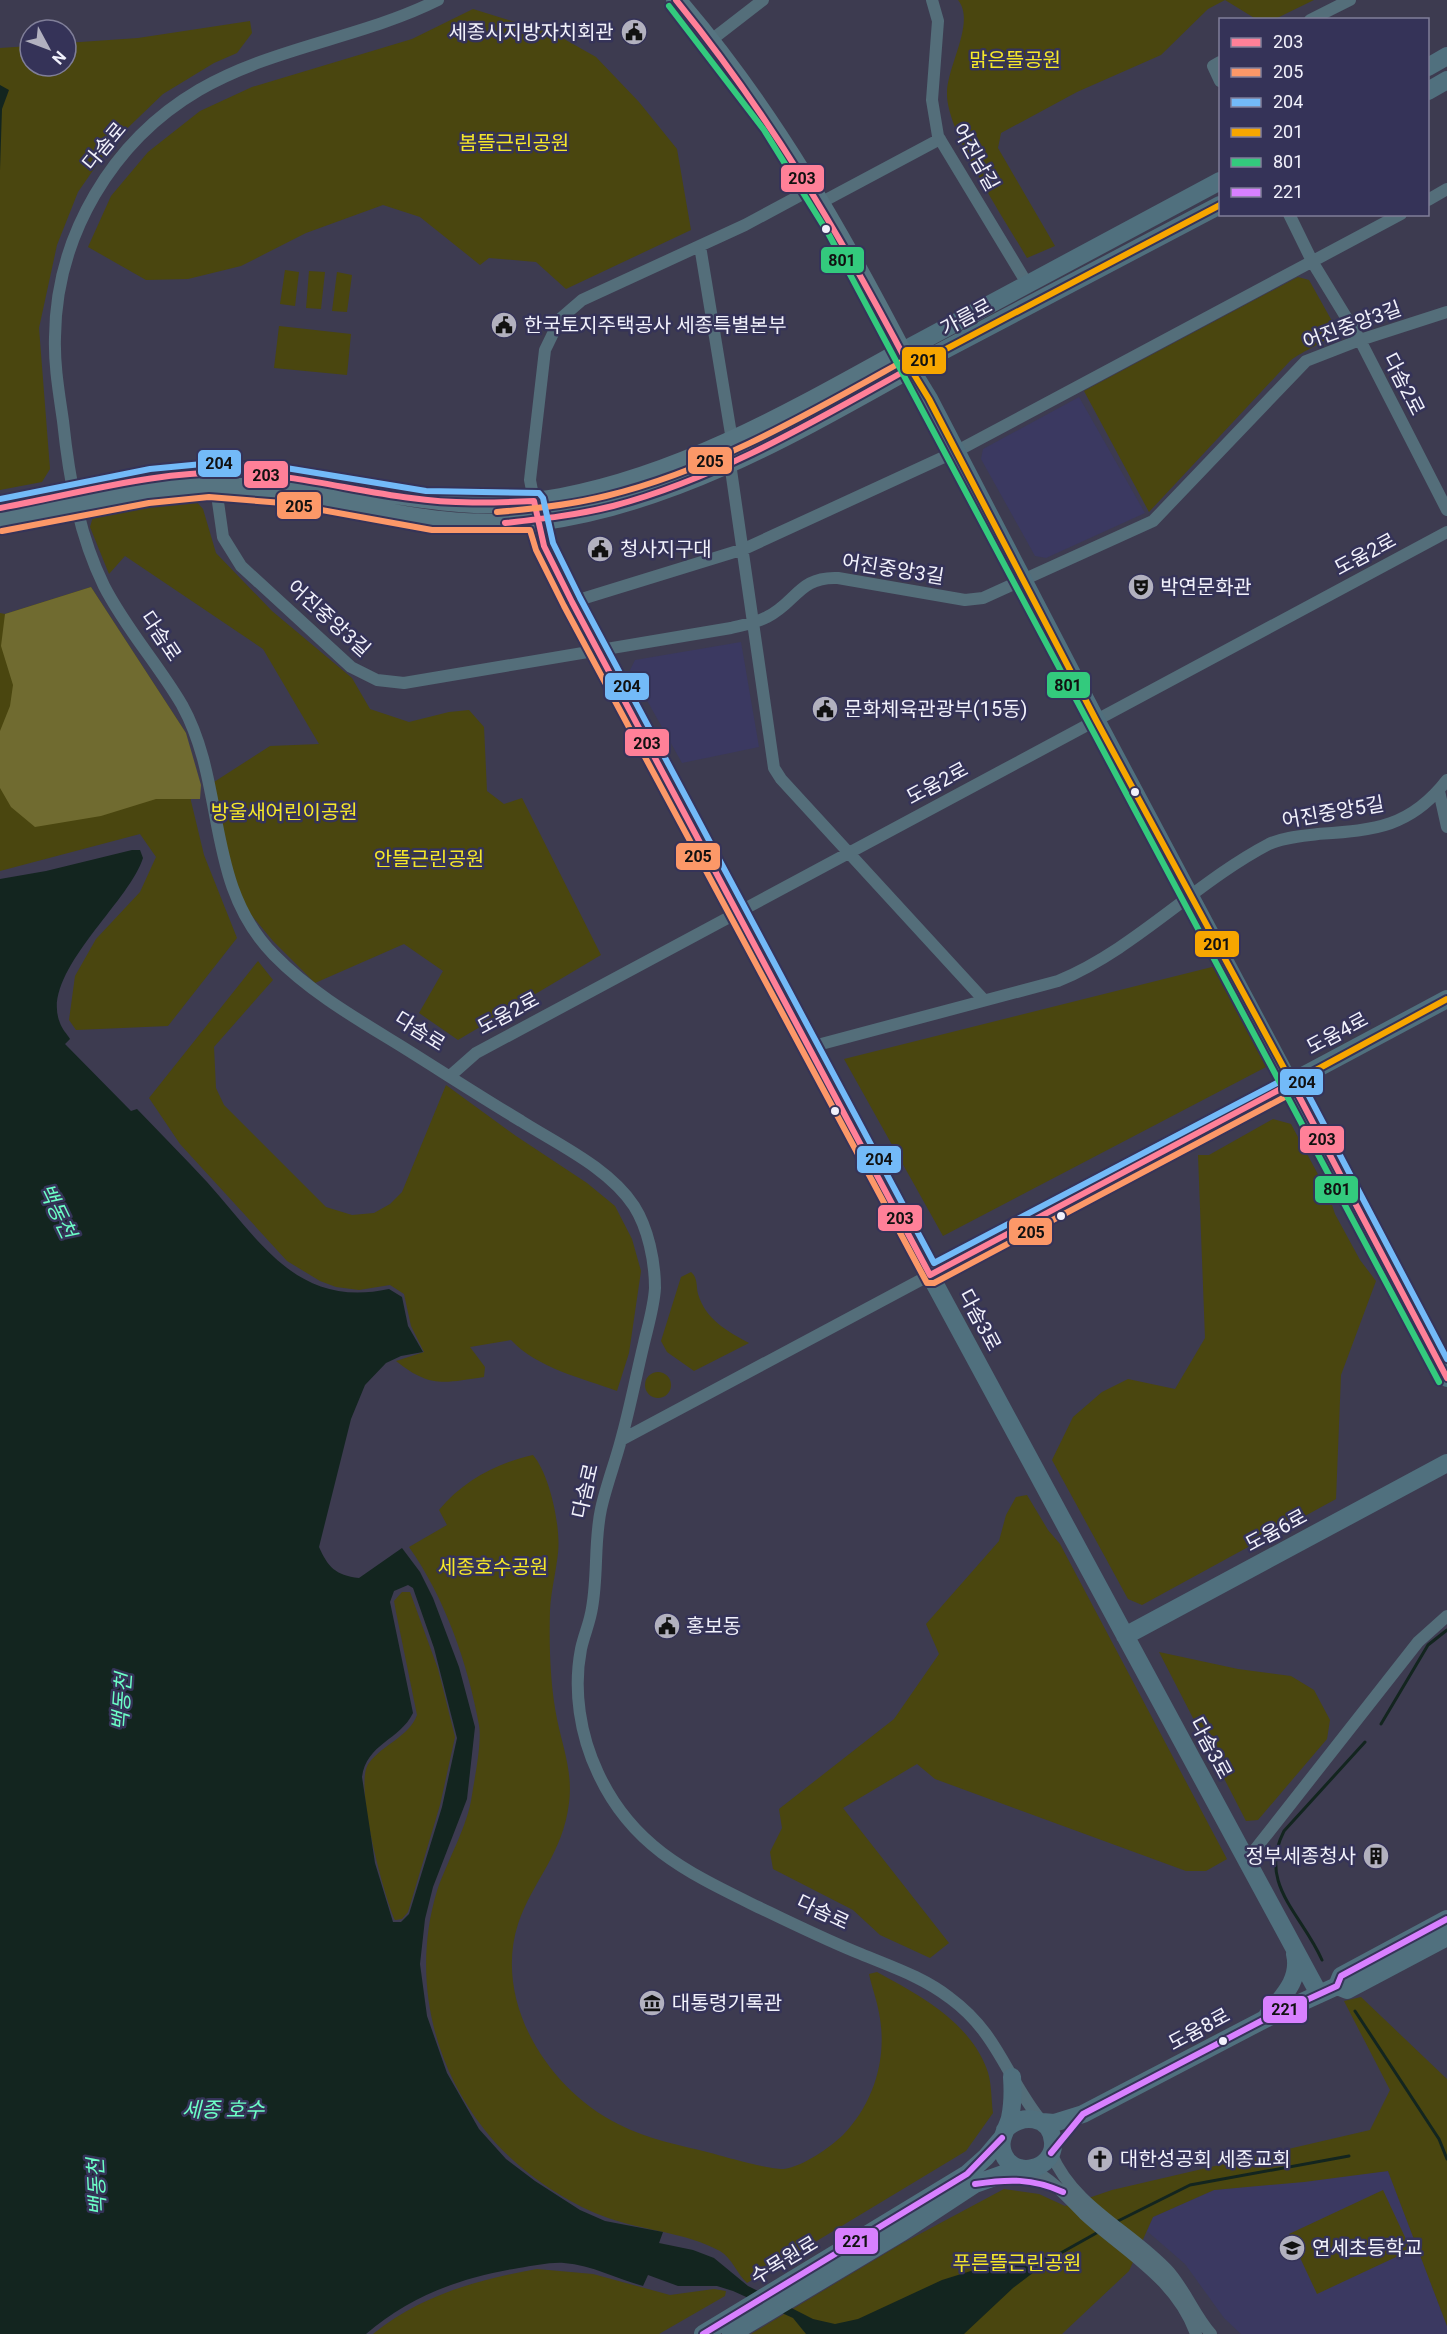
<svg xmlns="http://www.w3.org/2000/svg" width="1447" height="2334" font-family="Roboto,'Noto Sans KR',sans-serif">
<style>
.built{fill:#3b3961}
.green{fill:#4a460f}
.forest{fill:#706b30}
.water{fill:#13251f;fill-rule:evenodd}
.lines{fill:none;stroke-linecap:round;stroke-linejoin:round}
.stream{stroke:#13251f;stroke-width:3}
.street{stroke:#546e7a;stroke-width:12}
.secondary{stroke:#50707e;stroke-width:18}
.primary{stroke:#567481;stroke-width:20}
.bus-1-casing{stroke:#353358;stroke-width:10}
.bus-2-casing{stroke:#353358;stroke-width:10}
.bus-3-casing{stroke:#353358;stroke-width:10}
.bus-4-casing{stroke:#353358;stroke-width:10}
.bus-5-casing{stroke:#353358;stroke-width:10}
.bus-6-casing{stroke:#353358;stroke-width:10}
.bus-1{stroke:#ff8098;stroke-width:6}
.bus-2{stroke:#fc9868;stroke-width:6}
.bus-3{stroke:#73baf8;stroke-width:6}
.bus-4{stroke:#f7a600;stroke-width:6}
.bus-5{stroke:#33ca7d;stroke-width:6}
.bus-6{stroke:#d880ff;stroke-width:6}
.bus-dot{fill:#f1f1fb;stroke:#353358;stroke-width:2}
.labels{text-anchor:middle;stroke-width:5;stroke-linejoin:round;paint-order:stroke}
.poi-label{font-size:20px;fill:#f1f1fb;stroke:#353358;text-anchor:start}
.park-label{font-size:20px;fill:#f6e829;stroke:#353358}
.street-label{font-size:20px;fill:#f1f1fb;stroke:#353358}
.water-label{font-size:21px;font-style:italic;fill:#6cfec6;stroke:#353358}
.line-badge{stroke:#353358;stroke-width:2}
.pale-badge-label{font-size:16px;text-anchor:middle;font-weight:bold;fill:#111}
</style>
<rect width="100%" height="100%" fill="#3d3b50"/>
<path class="built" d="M1079 397 1145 513 1046 558 1035 556 981 459 983 449Z
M741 642 759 747 682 763 630 670 635 660Z
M1388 2171 1447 2326V2334H1241L1224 2318 1185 2264 1147 2231 1153 2217 1214 2190Z"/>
<path class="green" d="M958 0H1314L1273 20 1256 19 1225 0 1208 9 1161 55 1077 92 1001 133 998 148 1055 246 1027 258C1006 221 946 132 947 93 947 66 976 22 958 0Z
M473 9 557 35 596 57 639 102 677 149 691 230 566 289 536 262 489 258 480 265 420 217 383 205 306 233 241 266 188 279 146 280 88 247 111 196 148 152 200 111 252 87 412 39Z
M250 21 252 33 237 53 214 63 163 94 112 143 78 192 57 245 39 328 50 469 42 482 0 490V48L30 46V66H66V43L138 38Z
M285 270 299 272 295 306 280 304Z
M309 271 325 272 321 309 306 308Z
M337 272 352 275 347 312 332 311Z
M1298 277 1309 280 1337 330C1329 341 1302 351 1290 361L1149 512 1084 391Z
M279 326 351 334 347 375 274 368Z
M193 498 203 509 216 553 272 611 352 678 370 709 409 722 449 712 469 710 484 727 487 791 504 804 522 798 601 955 458 1040 419 1013 443 971 404 944 315 983 273 941 232 892 214 782 270 746 319 744 263 649 125 556 109 574 90 527 95 510Z
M91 587 186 733 191 801 204 855 237 938 168 1026 76 1030 69 1020 75 976 96 939 140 892 156 857 140 834 0 871V613L5 614Z
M258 961 273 980 214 1047 216 1088 224 1105 326 1207 352 1215 374 1213 390 1204 402 1192 446 1085 516 1136 587 1183 615 1206 632 1239 641 1271 629 1353 617 1391C582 1378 537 1368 511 1340L470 1347 485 1367 484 1377C443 1383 430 1388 396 1361L424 1352 411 1326 404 1294 390 1285 359 1290 336 1287 320 1281 287 1261 180 1144 149 1098Z
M1216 966 1268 1066 943 1236 844 1059Z
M1273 1119 1291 1124 1328 1193 1335 1214 1360 1260 1376 1281 1341 1375 1336 1499 1142 1605 1128 1599 1052 1460 1073 1417 1102 1392 1128 1379 1175 1389 1205 1338 1198 1155H1209Z
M691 1272C698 1278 696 1286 698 1294 706 1320 727 1331 749 1343L694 1371 667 1352 661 1341 681 1277Z
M645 1385a13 13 0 1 1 26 0a13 13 0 1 1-26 0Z
M533 1455C550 1475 561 1527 558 1553 556 1572 551 1591 550 1610 549 1645 550 1684 557 1719 563 1748 573 1773 569 1803 563 1854 533 1880 518 1924 493 2002 548 2089 618 2124 647 2139 679 2145 711 2153 725 2157 771 2170 784 2169 804 2166 829 2148 843 2135 874 2103 888 2057 879 2013 877 2000 872 1988 869 1974L877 1972C919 1995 967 2020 986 2067 992 2080 991 2099 993 2113L966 2151 747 2283C737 2274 732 2258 720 2251 685 2232 645 2231 608 2218 563 2202 513 2167 484 2129 431 2062 412 1973 437 1891 447 1861 468 1826 472 1795 475 1776 482 1742 479 1725 468 1664 445 1598 409 1547L447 1525 439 1510C463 1481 497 1463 533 1455Z
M1027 1495 1048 1530 1060 1544 1227 1859 1206 1871H1186L935 1779 917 1764 843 1808 949 1943 930 1958 880 1935 853 1910 773 1869 770 1852 782 1828 779 1809 894 1719 939 1654 926 1624 999 1541 1006 1515 1016 1497Z
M402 1592H410L438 1669 455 1737 440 1805 408 1912 402 1919 395 1920C384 1896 353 1782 369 1763 383 1744 409 1737 417 1715L396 1612 394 1601Z
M1159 1652 1238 1669 1291 1676 1314 1690 1330 1720 1327 1739 1258 1820 1246 1821Z
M1361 1997 1447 2079V2326L1388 2171 1304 2182 1214 2190 1153 2217 1129 2271 1062 2334H751L903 2243 1004 2189 1039 2194 1065 2206 1112 2190 1370 2130 1390 2090 1344 2001Z
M1383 2190 1411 2250 1317 2294 1289 2234Z
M537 2269 593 2274 670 2295 714 2289 726 2291 725 2296 659 2334H373C421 2295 477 2280 537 2269Z"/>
<path class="forest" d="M91 587 186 733 201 785 200 799H156L101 816 35 827 11 807 0 788V731L10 706 13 685 1 646 5 614Z"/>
<path class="water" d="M0 85 9 90 2 109 0 170Z
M132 850H140L143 858C129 903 39 974 60 1023 62 1029 67 1034 70 1039L65 1044 131 1111 137 1109C160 1133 184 1157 207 1182 260 1241 297 1309 389 1289L402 1297 408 1326 423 1352 401 1356 386 1363 365 1385 351 1419 319 1547C328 1567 335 1575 359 1578L402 1548 420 1572 433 1598 459 1667 475 1727 467 1799 433 1887 425 1919 420 1964 427 2016 447 2073 479 2129 506 2159 535 2181 580 2210 605 2221 663 2232 659 2243 693 2250 714 2258 748 2286 813 2319 835 2324 858 2319 942 2280 1006 2260 1032 2256 1038 2269 1013 2288 964 2334H806L793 2318 733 2291 717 2286H678L648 2275 643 2286C617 2279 592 2265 564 2263 550 2262 533 2266 519 2268 462 2277 410 2296 366 2334H0V879L46 871ZM408 1585 413 1588 434 1648 457 1738 442 1807 409 1914 401 1922H393L375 1863 362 1777C366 1744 400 1740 413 1713L390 1602 394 1591Z"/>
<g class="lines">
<path class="stream" d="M1381 1724 1428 1645 1447 1630
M1322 1960C1302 1914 1257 1884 1284 1831L1365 1742
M1355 2011 1439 2139 1447 2159
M1116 2222 1190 2185 1349 2156
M1033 2263 1059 2254 1100 2231"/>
<path class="street" d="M438 0C362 38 273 47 199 90 112 141 56 236 55 337 54 365 59 393 63 421 69 478 79 535 104 586 126 629 158 664 182 705 227 786 204 884 274 955 310 992 357 1019 401 1046 441 1071 481 1097 521 1121 559 1145 609 1168 634 1206 648 1228 655 1261 655 1288 654 1306 648 1326 644 1343 636 1376 630 1408 621 1440 615 1463 606 1486 601 1509 594 1541 598 1575 592 1608 590 1622 584 1635 581 1649 573 1690 580 1735 598 1773 632 1847 689 1873 758 1907 792 1923 826 1940 861 1954 892 1967 923 1977 950 1998 999 2034 1006 2078 1042 2122
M932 0 938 21 932 100 938 136 1028 285
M1310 20 1350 0
M710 41 763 0
M1220 62 1213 66 1220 81
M1428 200 1447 189
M822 202 940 139
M1289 214 1313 263 1360 340 1447 510
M700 246 732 440
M730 463 774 768 781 779 983 999
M216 488 223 537 241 566 351 667 377 680 404 683 731 628C743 625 756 623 767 617 796 603 799 576 838 578L965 600 983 598 1153 521 1306 361 1360 340 1447 312
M534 501 530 480 545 350 560 319 582 300 745 225 812 189
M572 602 744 549 957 451 1401 214
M1439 791 1447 827
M810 1047 1058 981C1134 950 1196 882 1269 844 1284 837 1302 836 1318 834 1374 830 1410 828 1447 780
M450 1076 476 1053 1447 532
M621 1440 930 1275
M1246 1861 1418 1642 1447 1616
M1051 2153C1075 2209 1131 2230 1170 2273 1186 2292 1195 2316 1211 2334
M1031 2169C1053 2180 1067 2197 1084 2214 1125 2252 1176 2278 1196 2334
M1003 2180C1018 2178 1034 2177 1047 2184"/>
<path class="secondary" d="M1428 67 1447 56
M1428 91 1447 80
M1220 205 910 368 929 399 1096 720 1447 1378
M901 352 1220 181
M535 509 544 546 572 602 930 1275 1319 1994
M930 1275 1447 999
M1125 1636 1447 1463
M1337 1986 1347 1990 1447 1937
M1267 2016C1282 1997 1301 1980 1295 1954
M1042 2122 1054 2123 1083 2114 1265 2019 1337 1986 1341 1976 1447 1919
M1005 2130C1020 2113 1051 2115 1053 2142 1055 2170 1013 2180 1003 2153 998 2139 1007 2130 1010 2118 1013 2104 1013 2091 1012 2077
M703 2334 967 2174 986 2157 1002 2138
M731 2334 902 2232 975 2184 1020 2168"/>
<path class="primary" d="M0 508C80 494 160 468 242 473 349 478 452 518 561 498 683 475 794 411 901 352
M0 522C80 509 158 483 240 489 339 497 437 535 538 521 673 503 792 434 910 368 843 238 772 111 676 0"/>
<defs>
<path id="bus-1" d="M0 508C81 493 161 469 244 473 300 476 355 491 411 498 452 504 493 503 534 501L544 546 572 602 930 1275 1292 1083 1447 1378
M505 523C541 519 577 515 613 506 719 478 815 421 910 368 842 238 769 114 676 0"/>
<path id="bus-2" d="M497 512C534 509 570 505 606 496 713 470 810 413 905 360
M2 531 149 503 209 497 283 503 432 530H530L536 550 564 606 927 1283H934L1296 1091"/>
<path id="bus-3" d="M0 499 150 469 213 463 286 468 426 491 539 493 543 498 553 543 580 598 934 1263 1294 1074 1300 1079 1447 1359"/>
<path id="bus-4" d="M1220 205 910 368 929 399 1096 720 1292 1083 1447 999"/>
<path id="bus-5" d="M669 6 764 130 828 233 1439 1382"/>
<path id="bus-6" d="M1051 2153 1083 2114 1265 2019 1337 1986 1341 1976 1447 1919
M975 2184C1008 2179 1032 2178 1063 2192
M703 2334 967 2174 1002 2138"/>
</defs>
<use href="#bus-1" class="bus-1-casing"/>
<use href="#bus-2" class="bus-2-casing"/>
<use href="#bus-3" class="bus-3-casing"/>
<use href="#bus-4" class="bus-4-casing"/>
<use href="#bus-5" class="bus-5-casing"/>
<use href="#bus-6" class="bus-6-casing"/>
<use href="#bus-1" class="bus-1"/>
<use href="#bus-2" class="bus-2"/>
<use href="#bus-3" class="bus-3"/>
<use href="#bus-4" class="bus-4"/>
<use href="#bus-5" class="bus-5"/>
<use href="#bus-6" class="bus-6"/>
</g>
<defs>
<symbol id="civic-disc" viewBox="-11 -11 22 22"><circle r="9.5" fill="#b2b1bf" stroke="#353358"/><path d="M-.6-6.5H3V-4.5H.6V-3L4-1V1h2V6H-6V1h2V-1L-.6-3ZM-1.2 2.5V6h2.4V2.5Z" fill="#111"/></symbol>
<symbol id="theatre-disc" viewBox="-11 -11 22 22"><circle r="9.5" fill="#b2b1bf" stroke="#353358"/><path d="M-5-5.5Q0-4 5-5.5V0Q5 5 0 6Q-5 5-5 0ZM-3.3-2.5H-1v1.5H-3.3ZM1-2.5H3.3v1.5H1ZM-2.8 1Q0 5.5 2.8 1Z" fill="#111"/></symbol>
<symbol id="building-disc" viewBox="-11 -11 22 22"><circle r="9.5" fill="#b2b1bf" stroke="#353358"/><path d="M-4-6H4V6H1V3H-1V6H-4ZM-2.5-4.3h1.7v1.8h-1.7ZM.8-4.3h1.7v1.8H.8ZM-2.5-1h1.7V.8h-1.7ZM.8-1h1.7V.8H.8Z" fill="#111"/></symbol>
<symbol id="museum-disc" viewBox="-11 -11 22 22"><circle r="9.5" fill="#b2b1bf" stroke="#353358"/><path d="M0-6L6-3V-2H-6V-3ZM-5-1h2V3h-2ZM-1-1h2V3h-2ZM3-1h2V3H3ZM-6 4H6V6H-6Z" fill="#111"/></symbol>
<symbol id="church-disc" viewBox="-11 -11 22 22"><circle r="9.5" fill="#b2b1bf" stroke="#353358"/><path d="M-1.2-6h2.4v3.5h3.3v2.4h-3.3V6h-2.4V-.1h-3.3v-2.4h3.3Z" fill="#111"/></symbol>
<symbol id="school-disc" viewBox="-11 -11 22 22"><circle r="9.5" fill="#b2b1bf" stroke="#353358"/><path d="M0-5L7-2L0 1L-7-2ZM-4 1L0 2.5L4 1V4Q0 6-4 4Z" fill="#111"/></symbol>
</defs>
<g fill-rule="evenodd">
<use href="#civic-disc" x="619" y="17" width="30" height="30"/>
<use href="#civic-disc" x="489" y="310" width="30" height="30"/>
<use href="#civic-disc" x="585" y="534" width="30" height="30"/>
<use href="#theatre-disc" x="1126" y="572" width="30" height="30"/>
<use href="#civic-disc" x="810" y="694" width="30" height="30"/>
<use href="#civic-disc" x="652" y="1611" width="30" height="30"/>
<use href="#building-disc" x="1361" y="1841" width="30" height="30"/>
<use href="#museum-disc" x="637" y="1988" width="30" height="30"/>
<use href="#church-disc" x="1085" y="2144" width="30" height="30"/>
<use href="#school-disc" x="1277" y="2233" width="30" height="30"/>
</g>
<g class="bus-dot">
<circle cx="826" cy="229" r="5"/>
<circle cx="1135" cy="792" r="5"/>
<circle cx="835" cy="1111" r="5"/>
<circle cx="1061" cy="1216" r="5"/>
<circle cx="1223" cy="2041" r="5"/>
</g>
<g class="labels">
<g class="poi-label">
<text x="614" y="39" text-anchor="end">세종시지방자치회관</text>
<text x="524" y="332">한국토지주택공사 세종특별본부</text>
<text x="620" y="556">청사지구대</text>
<text x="1160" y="594">박연문화관</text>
<text x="844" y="716">문화체육관광부(15동)</text>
<text x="686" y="1633">홍보동</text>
<text x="1356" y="1863" text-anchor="end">정부세종청사</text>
<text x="672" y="2010">대통령기록관</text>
<text x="1120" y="2166">대한성공회 세종교회</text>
<text x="1312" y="2255">연세초등학교</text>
</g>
<g class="park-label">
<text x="1015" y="67">맑은뜰공원</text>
<text x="514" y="150">봄뜰근린공원</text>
<text x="284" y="819">방울새어린이공원</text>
<text x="429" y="866">안뜰근린공원</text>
<text x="493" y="1574">세종호수공원</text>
<text x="1017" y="2270">푸른뜰근린공원</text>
</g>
<g class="street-label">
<text transform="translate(104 146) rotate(-50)" y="7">다솜로</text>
<text transform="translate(976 157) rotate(61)" y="7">어진남길</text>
<text transform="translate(966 317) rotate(-28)" y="7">가름로</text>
<text transform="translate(1352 325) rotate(-20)" y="7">어진중앙3길</text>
<text transform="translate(1404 384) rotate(63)" y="7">다솜2로</text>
<text transform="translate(1365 554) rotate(-28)" y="7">도움2로</text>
<text transform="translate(893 569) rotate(9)" y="7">어진중앙3길</text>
<text transform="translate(329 618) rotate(42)" y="7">어진중앙3길</text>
<text transform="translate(161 636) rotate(56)" y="7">다솜로</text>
<text transform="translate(937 783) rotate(-28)" y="7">도움2로</text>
<text transform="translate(1333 812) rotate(-10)" y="7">어진중앙5길</text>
<text transform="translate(508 1013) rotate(-28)" y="7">도움2로</text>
<text transform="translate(420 1031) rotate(32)" y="7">다솜로</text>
<text transform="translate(1337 1033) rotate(-28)" y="7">도움4로</text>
<text transform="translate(980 1320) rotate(62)" y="7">다솜3로</text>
<text transform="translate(585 1491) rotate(-77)" y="7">다솜로</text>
<text transform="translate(1276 1530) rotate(-28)" y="7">도움6로</text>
<text transform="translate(1211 1748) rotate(62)" y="7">다솜3로</text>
<text transform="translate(823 1912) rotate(25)" y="7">다솜로</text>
<text transform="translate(1199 2029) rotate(-28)" y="7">도움8로</text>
<text transform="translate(784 2260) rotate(-31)" y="7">수목원로</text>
</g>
<g class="water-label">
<text transform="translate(57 1211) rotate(64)" y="7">백동천</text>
<text transform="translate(122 1702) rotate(-86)" y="7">백동천</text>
<text x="223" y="2117">세종 호수</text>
<text transform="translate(97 2187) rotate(-93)" y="7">백동천</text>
</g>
</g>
<g class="line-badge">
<rect x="780" y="164" width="45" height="29" rx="6" fill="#ff8098"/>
<rect x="820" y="246" width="45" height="28" rx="6" fill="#33ca7d"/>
<rect x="901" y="346" width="46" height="29" rx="6" fill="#f7a600"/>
<rect x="687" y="446" width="46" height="29" rx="6" fill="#fc9868"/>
<rect x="197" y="449" width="45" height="29" rx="6" fill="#73baf8"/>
<rect x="243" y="460" width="46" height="29" rx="6" fill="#ff8098"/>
<rect x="276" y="491" width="46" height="29" rx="6" fill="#fc9868"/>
<rect x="1046" y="671" width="45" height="28" rx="6" fill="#33ca7d"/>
<rect x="604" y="672" width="46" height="29" rx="6" fill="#73baf8"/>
<rect x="624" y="728" width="46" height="29" rx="6" fill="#ff8098"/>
<rect x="675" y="842" width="46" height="29" rx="6" fill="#fc9868"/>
<rect x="1194" y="930" width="46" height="28" rx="6" fill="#f7a600"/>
<rect x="1279" y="1068" width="45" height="28" rx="6" fill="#73baf8"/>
<rect x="1299" y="1125" width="46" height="29" rx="6" fill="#ff8098"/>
<rect x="856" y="1145" width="46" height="29" rx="6" fill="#73baf8"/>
<rect x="1314" y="1175" width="45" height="29" rx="6" fill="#33ca7d"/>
<rect x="877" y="1204" width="46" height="28" rx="6" fill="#ff8098"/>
<rect x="1008" y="1217" width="45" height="29" rx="6" fill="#fc9868"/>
<rect x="1262" y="1995" width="46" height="29" rx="6" fill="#d880ff"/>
<rect x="834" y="2227" width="45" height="28" rx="6" fill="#d880ff"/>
</g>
<g class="pale-badge-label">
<text x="802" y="184">203</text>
<text x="842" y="266">801</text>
<text x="924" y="366">201</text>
<text x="710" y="467">205</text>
<text x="219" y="469">204</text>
<text x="266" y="481">203</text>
<text x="299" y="512">205</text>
<text x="1068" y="691">801</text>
<text x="627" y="692">204</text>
<text x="647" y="749">203</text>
<text x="698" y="862">205</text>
<text x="1217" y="950">201</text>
<text x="1302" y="1088">204</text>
<text x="1322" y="1145">203</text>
<text x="879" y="1165">204</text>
<text x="1337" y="1195">801</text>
<text x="900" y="1224">203</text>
<text x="1031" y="1238">205</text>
<text x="1285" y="2015">221</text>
<text x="856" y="2247">221</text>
</g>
<rect x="1219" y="18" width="210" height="198" fill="#353358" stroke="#807f99" stroke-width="1.5"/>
<rect x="1231" y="38" width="30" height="9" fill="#ff8098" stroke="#807f99" stroke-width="1.5"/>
<text x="1273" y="48" font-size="18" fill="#f1f1fb">203</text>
<rect x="1231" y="68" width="30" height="9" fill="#fc9868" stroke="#807f99" stroke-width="1.5"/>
<text x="1273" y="78" font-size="18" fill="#f1f1fb">205</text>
<rect x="1231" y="98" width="30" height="9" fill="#73baf8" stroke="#807f99" stroke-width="1.5"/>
<text x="1273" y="108" font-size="18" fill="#f1f1fb">204</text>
<rect x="1231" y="128" width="30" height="9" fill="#f7a600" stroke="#807f99" stroke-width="1.5"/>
<text x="1273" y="138" font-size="18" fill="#f1f1fb">201</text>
<rect x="1231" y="158" width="30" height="9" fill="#33ca7d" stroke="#807f99" stroke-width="1.5"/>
<text x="1273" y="168" font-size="18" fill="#f1f1fb">801</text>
<rect x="1231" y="188" width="30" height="9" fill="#d880ff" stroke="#807f99" stroke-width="1.5"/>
<text x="1273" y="198" font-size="18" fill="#f1f1fb">221</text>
<g transform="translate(48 48) rotate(131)"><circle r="28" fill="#353358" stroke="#807f99" stroke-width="1.5"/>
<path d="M0-4.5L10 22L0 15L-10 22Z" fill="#b2b1bf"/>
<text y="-9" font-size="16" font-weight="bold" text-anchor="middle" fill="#f1f1fb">N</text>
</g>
</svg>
